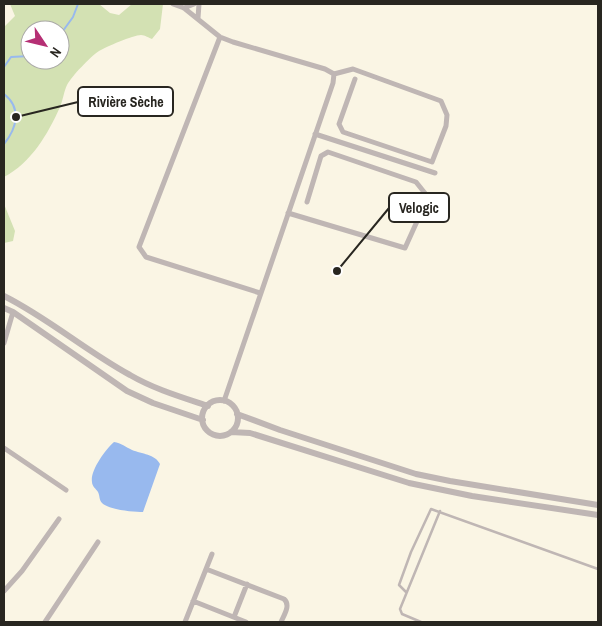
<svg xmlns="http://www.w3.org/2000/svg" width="602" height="626" font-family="'Archivo Narrow',sans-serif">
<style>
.green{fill:#d3e1b3;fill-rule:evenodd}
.water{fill:#98b9ee}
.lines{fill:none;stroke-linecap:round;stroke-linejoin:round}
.stream{stroke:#98b9ee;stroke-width:2}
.service{stroke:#bfb6b4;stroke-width:2.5}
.minor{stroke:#bfb6b4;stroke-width:5}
.tertiary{stroke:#bfb6b4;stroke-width:6}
.leader{fill:none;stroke:#282620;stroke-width:2}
.callout-dot{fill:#282620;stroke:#fff;stroke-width:2}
.callout{fill:#fff;stroke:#282620;stroke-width:2}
.callout-label{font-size:14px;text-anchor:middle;font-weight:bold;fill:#282620}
</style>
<rect width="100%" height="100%" fill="#faf5e4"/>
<path class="green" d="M10 4H99L110 13 119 15 132 4H163L160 29 152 39C149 38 145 35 141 35 133 35 106 47 99 51 90 57 72 76 67 85 64 91 63 100 60 107 48 134 31 163 4 177V27L15 16ZM30 30H60V60H30Z
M4 204 15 231 13 241 4 243Z"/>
<path class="water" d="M114 442C121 443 126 447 132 450 142 454 155 454 160 464L143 512C134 512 109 510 102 503 99 500 100 496 98 492 96 489 92 486 92 482 90 471 105 450 114 442Z"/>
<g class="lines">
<path class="stream" d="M60 35 73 17 78 4
M4 67 11 57 30 56
M4 94C22 108 17 128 4 144"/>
<path class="service" d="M406 592 399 585 411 552 431 509 598 569
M421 622 402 614 400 609 440 511"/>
<path class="minor" d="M173 4 184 8 220 37 233 42 325 69 334 74 353 69 441 101 447 115 446 126 432 162 343 132 339 124 355 79
M184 8 194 4
M198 18 199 4
M220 37 139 247 146 257 260 293
M315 134 435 173
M288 213 405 248 428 197 416 182 328 152 321 156 307 202
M4 343 13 312
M224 401 333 83 334 74
M4 448 66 490
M206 569 284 599C291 605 284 615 281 622
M4 591 22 571 59 519
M193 601 246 622
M234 617 247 584
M45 622 98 542
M185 622 212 554"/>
<path class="tertiary" d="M4 296C48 318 86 351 130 375 154 389 181 397 208 406
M4 308 13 312 127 391 153 403 203 420
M202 418a18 18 0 1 1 36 0a18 18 0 1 1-36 0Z
M237 414 280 430 416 474 450 481 598 505
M231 432 250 433 409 483 472 496 598 515"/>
</g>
<path class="leader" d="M16 117L78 102M337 271L389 208"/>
<g class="callout-dot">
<circle cx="16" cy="117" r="5"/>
<circle cx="337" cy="271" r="5"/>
</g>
<g class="callout">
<rect x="78" y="87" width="95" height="29" rx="5"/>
<rect x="389" y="193" width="60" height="29" rx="5"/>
</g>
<g class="callout-label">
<text x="126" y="107">Rivière Sèche</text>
<text x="419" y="213">Velogic</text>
</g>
<rect width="602" height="626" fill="none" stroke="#282620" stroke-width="10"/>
<g transform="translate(45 45) rotate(125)"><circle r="24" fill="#ffffff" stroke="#a9a8a6"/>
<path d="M0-4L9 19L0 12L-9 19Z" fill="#b52f74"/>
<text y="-8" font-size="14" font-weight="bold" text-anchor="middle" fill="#282620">N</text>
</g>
</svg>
